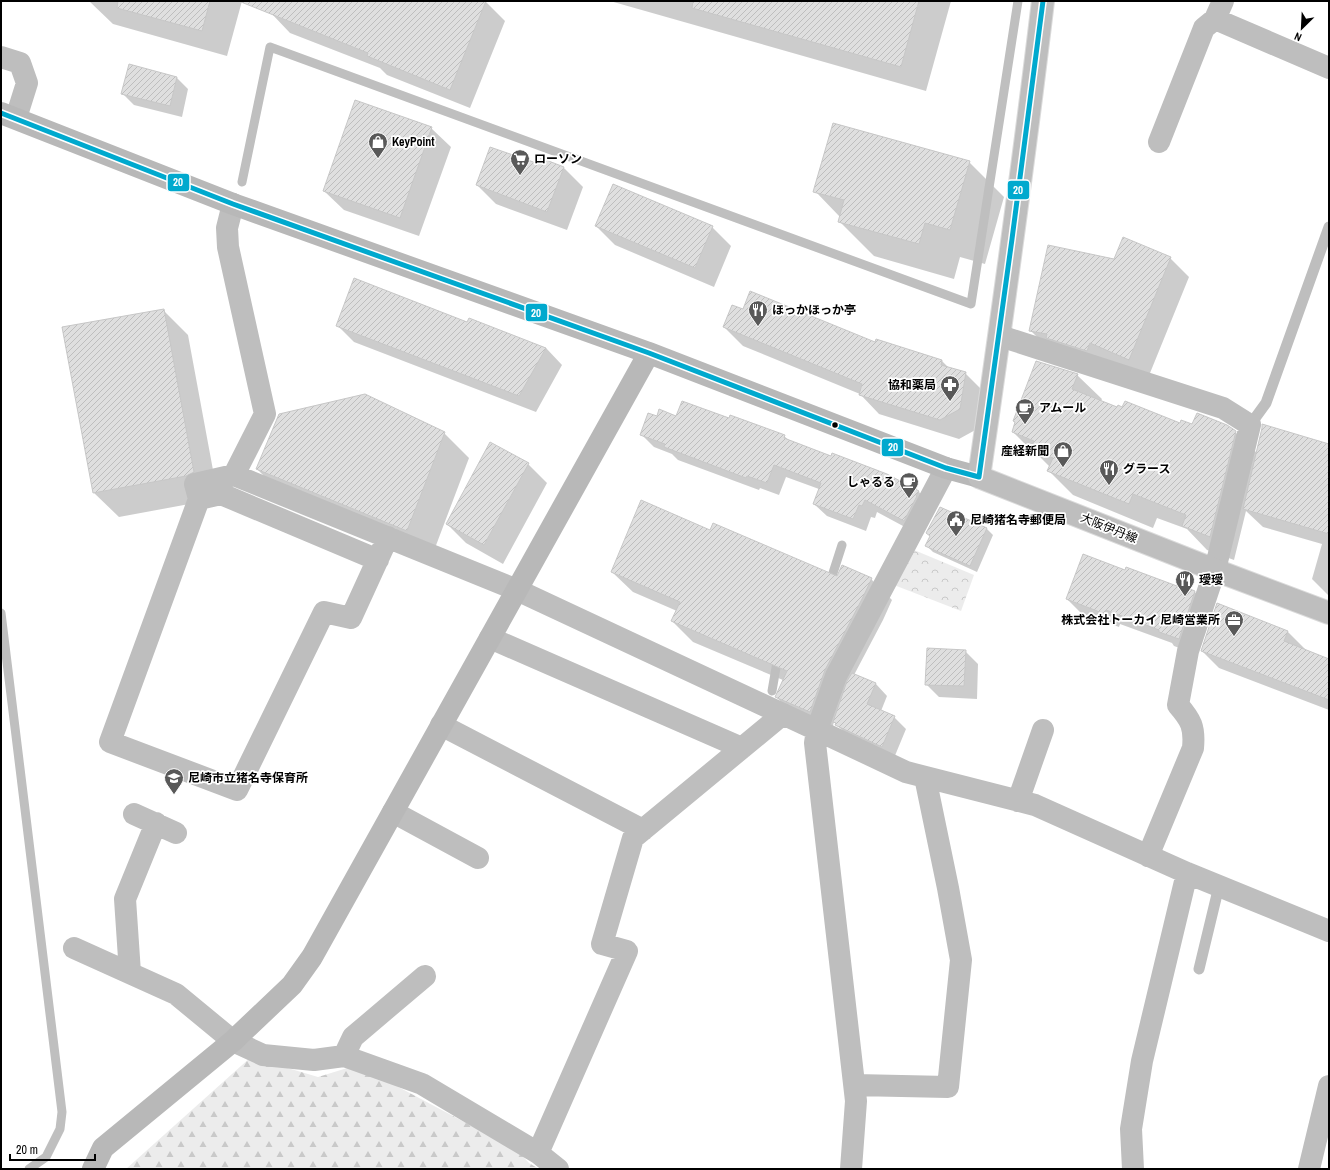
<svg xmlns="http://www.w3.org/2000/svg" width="1330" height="1170" font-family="'Archivo Narrow','Noto Sans JP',sans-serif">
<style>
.forest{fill:url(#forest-firs)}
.park{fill:url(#park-crowns)}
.shadow{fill:#0003}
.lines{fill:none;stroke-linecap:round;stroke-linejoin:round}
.stream{stroke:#bfbfbf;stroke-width:9}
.building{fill:url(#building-hatch);stroke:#c7c7c7}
.primary-casing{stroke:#dbdbdb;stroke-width:24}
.lane{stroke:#bebebe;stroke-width:11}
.street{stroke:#bebebe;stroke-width:22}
.secondary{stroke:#b8b8b8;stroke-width:22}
.primary{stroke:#bebebe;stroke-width:22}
.bus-1-casing{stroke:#fff;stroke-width:8}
.bus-1{stroke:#00a9ce;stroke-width:5}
.bus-dot{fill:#000;stroke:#fff;stroke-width:1.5}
.labels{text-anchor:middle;stroke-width:3.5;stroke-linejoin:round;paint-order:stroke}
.poi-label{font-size:12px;font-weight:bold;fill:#000;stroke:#fff;text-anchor:start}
.street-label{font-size:12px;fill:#000;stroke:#fff}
.line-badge{stroke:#fff;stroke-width:1.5}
.badge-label{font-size:11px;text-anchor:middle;font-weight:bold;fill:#fff}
</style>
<defs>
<pattern id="forest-firs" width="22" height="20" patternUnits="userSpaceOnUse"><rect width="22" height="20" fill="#ececec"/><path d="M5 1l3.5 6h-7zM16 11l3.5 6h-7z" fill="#c9c9c9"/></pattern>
<pattern id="park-crowns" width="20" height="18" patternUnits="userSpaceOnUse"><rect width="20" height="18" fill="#ececec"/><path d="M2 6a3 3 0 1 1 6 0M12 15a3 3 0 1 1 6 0" fill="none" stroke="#c9c9c9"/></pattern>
<pattern id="building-hatch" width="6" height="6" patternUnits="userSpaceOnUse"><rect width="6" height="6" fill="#dfdfdf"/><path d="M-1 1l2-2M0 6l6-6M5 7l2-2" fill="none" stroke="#bebebe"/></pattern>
</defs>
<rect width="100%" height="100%" fill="#fff"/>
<path class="forest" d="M251 1057 318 1077 357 1065 517 1150 529 1163 539 1169H126Z"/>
<path class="park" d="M914 550 974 575 961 611 894 585Z"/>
<path class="shadow" d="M89 1H242L227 56 113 24Z
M276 1H485L505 21 470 108 387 75 380 68 290 33 271 13Z
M610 1H951L926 91Z
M177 78 188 89 182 117 134 105 122 93Z
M431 128 451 147 419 236 344 210 324 191Z
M542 160 564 168 583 187 567 230 496 204 477 185 539 165Z
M969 162 1004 197 985 264 960 257 954 279 874 256 839 221 840 217 815 191Z
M596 226 712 227 731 246 714 287 615 245Z
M1170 258 1189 277 1148 378 1049 349 1030 330 1114 260Z
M163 310 188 335 218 497 211 500 119 517 93 492Z
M743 310 942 361 949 368 965 373 984 392 979 428 959 439 879 414 860 394 743 346 724 327Z
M467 323 546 348 562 365 536 412 354 342 337 325Z
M1077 375 1102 399 1101 401 1118 408 1180 424 1235 432 1257 453 1329 444V596L1312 579 1322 544 1263 527 1246 511 1234 560 1207 550 1187 529 1157 518 1153 528 1073 495 1049 471 1050 467 1041 458 1037 456 1013 432 1016 423 1014 421Z
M658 417 729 419 784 436 791 442 918 491 931 504 916 533 877 512 875 518 871 517 866 531 827 516 814 504 819 489 786 477 779 495 760 488 759 490 678 460 672 454 654 447 642 435Z
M444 433 469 458 432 556 282 494 257 469Z
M528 464 547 483 503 564 466 543 447 524Z
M940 508 987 529 993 535 977 572 933 552 927 546 931 537 927 533Z
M711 531 838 577 871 579 892 600 883 620 854 675 876 684 887 696 881 711 894 717 906 729 894 758 848 736 834 722 831 732 797 717 776 697 783 680 693 642 672 621 677 611 633 592 612 572Z
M1125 571 1194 591 1209 606 1193 653 1174 646 1172 643 1120 624 1119 627 1081 613 1067 599Z
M1218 605 1288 632 1305 649 1304 650 1329 660V710L1219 668 1202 651Z
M965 651 978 664 977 699 939 697 926 684Z"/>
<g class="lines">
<path class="stream" d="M242 182 270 47 971 304 1018 1
M827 585 833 573 842 545
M1 613 62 1112 60 1129 46 1157 29 1169
M772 691 777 662 780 655"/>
</g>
<path class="building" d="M118 1H210L202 31 117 8Z
M241 1H486L450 90 367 56 368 53 241 2Z
M693 1H919L901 67 692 8Z
M129 64 177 77 170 106 121 94Z
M355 100 432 127 400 218 323 191Z
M833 123 970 161 950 230 925 223 919 244 838 222 844 200 813 192Z
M490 147 539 164 541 158 564 167 547 212 476 185Z
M613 184 713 226 695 268 595 226Z
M1123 237 1171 257 1129 360 1090 343 1087 351 1046 338 1047 334 1029 331 1048 245 1114 259Z
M354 278 467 322 469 318 546 348 519 396 336 326Z
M750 291 875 342 876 339 942 360 941 365 966 372 960 409 940 420 859 395 862 384 723 327 732 305 743 309Z
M164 309 194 472 186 476 93 493 62 327Z
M1036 361 1078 374 1072 389 1117 407 1118 405 1122 407 1125 401 1180 423 1181 420 1192 424 1197 413 1227 425 1236 431 1210 537 1182 526 1186 515 1133 494 1129 504 1047 471 1053 458 1031 449 1034 441 1012 432 1015 422 1013 421Z
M365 394 445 432 407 531 256 469 279 414Z
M682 401 729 418 730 415 785 435 784 438 831 456 832 453 887 474 919 491 916 496H917L904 521 865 500 862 506 859 505 853 519 813 504 821 483 774 465 767 483 747 476 746 478 664 447 665 444 640 435 648 413 657 416 659 409 676 416Z
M1262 424 1329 444V534L1243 509 1262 428Z
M490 442 529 463 484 545 446 524Z
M641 500 710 530 713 523 837 576 842 565 872 578 862 599 825 670 810 712 775 697 787 671 671 621 680 602 611 572Z
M940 507 987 528 970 566 925 546 930 536 926 533Z
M1083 554 1125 570 1126 567 1177 586V584L1195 591 1179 639 1159 632V630L1106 610 1105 614 1066 599Z
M1217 603 1288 631 1284 641 1329 659V700L1201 651Z
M927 648 966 650 964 686 925 685Z
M852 673 876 683 867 704 895 716 882 747 835 725 836 723 833 722 847 681Z"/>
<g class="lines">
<defs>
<path id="primary" d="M1043 1C1024 160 1002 318 979 477L1215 570 1329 613"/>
</defs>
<use href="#primary" class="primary-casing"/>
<path class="lane" d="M1250 425 1266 403 1329 227
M1199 969 1219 886"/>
<path class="street" d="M1215 19 1329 68
M1 57 20 63 27 83 16 118
M1159 142 1204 28 1215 19 1223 1
M233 204 227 228 228 247 265 414 234 475
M1000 336 1223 408 1250 425 1215 570 1188 651 1178 705C1191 720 1195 727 1193 748L1148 856
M946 468 836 676 817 730 906 772 1035 805 1187 873 1329 931
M199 499 195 484 234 475 517 590 817 730 815 743 856 1101 851 1169
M378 560 221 494 199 499 110 742 237 790 324 612 351 618 388 537
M490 638 742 748
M441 725 643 830
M1018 801 1043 730
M393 812 478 858
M134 814 176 833
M74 948 176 994 233 1041 263 1055 314 1060 344 1056 422 1084 538 1153 558 1169
M130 973 125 899 156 823
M344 1056 353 1037 425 976
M855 1085 948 1087 961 960 948 888 925 777
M538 1153 627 951 602 944 633 838 783 714
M1133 1169 1131 1129 1142 1061 1187 873
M1309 1169 1329 1086"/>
<path class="secondary" d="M1 113 233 204 649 353 946 468 979 477
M93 1169 103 1148 233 1041 292 985 312 957 649 353"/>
<use href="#primary" class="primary"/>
<defs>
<path id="bus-1" d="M1 113 233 204 649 353 946 468 979 477 1012 239 1043 1"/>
</defs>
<use href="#bus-1" class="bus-1-casing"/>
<use href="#bus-1" class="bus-1"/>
</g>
<defs>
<symbol id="shop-pin" viewBox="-11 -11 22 30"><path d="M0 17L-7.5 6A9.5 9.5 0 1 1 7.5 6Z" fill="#595959" stroke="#fff"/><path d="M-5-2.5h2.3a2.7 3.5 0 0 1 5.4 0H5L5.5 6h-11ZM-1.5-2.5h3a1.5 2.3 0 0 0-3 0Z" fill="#fff"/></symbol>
<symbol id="supermarket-pin" viewBox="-11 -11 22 30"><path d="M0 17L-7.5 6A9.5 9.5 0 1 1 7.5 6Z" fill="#595959" stroke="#fff"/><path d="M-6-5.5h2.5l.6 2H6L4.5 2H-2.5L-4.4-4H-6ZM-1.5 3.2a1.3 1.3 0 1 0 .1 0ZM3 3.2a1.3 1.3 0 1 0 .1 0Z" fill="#fff"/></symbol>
<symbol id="restaurant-pin" viewBox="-11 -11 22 30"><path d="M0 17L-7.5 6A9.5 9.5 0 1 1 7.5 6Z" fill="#595959" stroke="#fff"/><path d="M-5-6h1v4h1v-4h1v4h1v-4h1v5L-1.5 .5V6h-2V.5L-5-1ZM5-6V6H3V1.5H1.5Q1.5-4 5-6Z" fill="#fff"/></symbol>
<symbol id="pharmacy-pin" viewBox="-11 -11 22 30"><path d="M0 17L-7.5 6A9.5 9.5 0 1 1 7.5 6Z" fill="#595959" stroke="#fff"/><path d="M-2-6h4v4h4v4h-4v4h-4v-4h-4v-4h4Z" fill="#fff"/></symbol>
<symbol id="cafe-pin" viewBox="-11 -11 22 30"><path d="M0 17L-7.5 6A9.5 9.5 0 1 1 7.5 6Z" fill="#595959" stroke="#fff"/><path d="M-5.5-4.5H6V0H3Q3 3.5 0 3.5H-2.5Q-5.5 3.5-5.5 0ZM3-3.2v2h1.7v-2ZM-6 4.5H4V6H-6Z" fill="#fff"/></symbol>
<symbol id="civic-pin" viewBox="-11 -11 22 30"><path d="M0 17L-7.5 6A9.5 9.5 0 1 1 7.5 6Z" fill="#595959" stroke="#fff"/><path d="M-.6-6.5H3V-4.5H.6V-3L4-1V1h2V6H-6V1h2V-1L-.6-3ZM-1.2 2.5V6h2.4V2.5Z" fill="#fff"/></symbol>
<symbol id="office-pin" viewBox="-11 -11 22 30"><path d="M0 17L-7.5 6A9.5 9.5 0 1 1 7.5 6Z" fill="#595959" stroke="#fff"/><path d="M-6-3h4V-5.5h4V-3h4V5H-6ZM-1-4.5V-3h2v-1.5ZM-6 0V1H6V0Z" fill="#fff"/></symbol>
<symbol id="school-pin" viewBox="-11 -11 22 30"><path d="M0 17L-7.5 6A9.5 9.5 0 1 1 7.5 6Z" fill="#595959" stroke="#fff"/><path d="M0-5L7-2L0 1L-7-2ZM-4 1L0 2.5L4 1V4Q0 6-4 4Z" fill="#fff"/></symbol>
</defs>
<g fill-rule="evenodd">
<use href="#shop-pin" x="367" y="131" width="22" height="30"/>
<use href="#supermarket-pin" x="509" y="148" width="22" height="30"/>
<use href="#restaurant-pin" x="747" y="299" width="22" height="30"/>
<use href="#pharmacy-pin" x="939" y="374" width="22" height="30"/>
<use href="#cafe-pin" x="1014" y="397" width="22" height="30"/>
<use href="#shop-pin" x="1052" y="440" width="22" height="30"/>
<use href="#restaurant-pin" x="1098" y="458" width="22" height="30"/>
<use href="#cafe-pin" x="898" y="471" width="22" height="30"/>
<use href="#civic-pin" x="945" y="509" width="22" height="30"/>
<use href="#restaurant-pin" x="1174" y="569" width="22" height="30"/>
<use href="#office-pin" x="1223" y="609" width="22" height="30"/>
<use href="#school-pin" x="163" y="767" width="22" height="30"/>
</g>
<circle class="bus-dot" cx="835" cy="425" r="3.5"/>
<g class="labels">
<g class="poi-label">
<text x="392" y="146">KeyPoint</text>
<text x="534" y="163">ローソン</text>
<text x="772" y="314">ほっかほっか亭</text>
<text x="936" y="389" text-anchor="end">協和薬局</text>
<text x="1039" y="412">アムール</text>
<text x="1049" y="455" text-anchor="end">産経新聞</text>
<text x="1123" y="473">グラース</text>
<text x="895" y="486" text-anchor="end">しゃるる</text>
<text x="970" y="524">尼崎猪名寺郵便局</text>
<text x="1199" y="584">璦璦</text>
<text x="1220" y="624" text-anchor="end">株式会社トーカイ 尼崎営業所</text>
<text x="188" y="782">尼崎市立猪名寺保育所</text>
</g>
<g class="street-label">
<text transform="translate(1109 528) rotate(22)" y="4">大阪伊丹線</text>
</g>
</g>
<g class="line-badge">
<rect x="167" y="173" width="23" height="19" rx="4" fill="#00a9ce"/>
<rect x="1007" y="180" width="23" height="20" rx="4" fill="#00a9ce"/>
<rect x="525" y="303" width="23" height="19" rx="4" fill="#00a9ce"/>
<rect x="881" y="438" width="23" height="19" rx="4" fill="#00a9ce"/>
</g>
<g class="badge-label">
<text x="178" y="186">20</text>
<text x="1018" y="194">20</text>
<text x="536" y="317">20</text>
<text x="893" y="451">20</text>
</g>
<rect width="1330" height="1170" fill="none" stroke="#000000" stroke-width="4"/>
<g transform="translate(1302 28) rotate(204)" stroke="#ffffff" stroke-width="3" paint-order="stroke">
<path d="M0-3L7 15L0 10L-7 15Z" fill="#000000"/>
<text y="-6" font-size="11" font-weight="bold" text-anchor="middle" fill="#000000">N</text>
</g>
<path d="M10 1154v6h85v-6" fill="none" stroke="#000000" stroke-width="2"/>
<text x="16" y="1154" font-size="12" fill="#000000" stroke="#ffffff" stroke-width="3" paint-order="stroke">20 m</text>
</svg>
